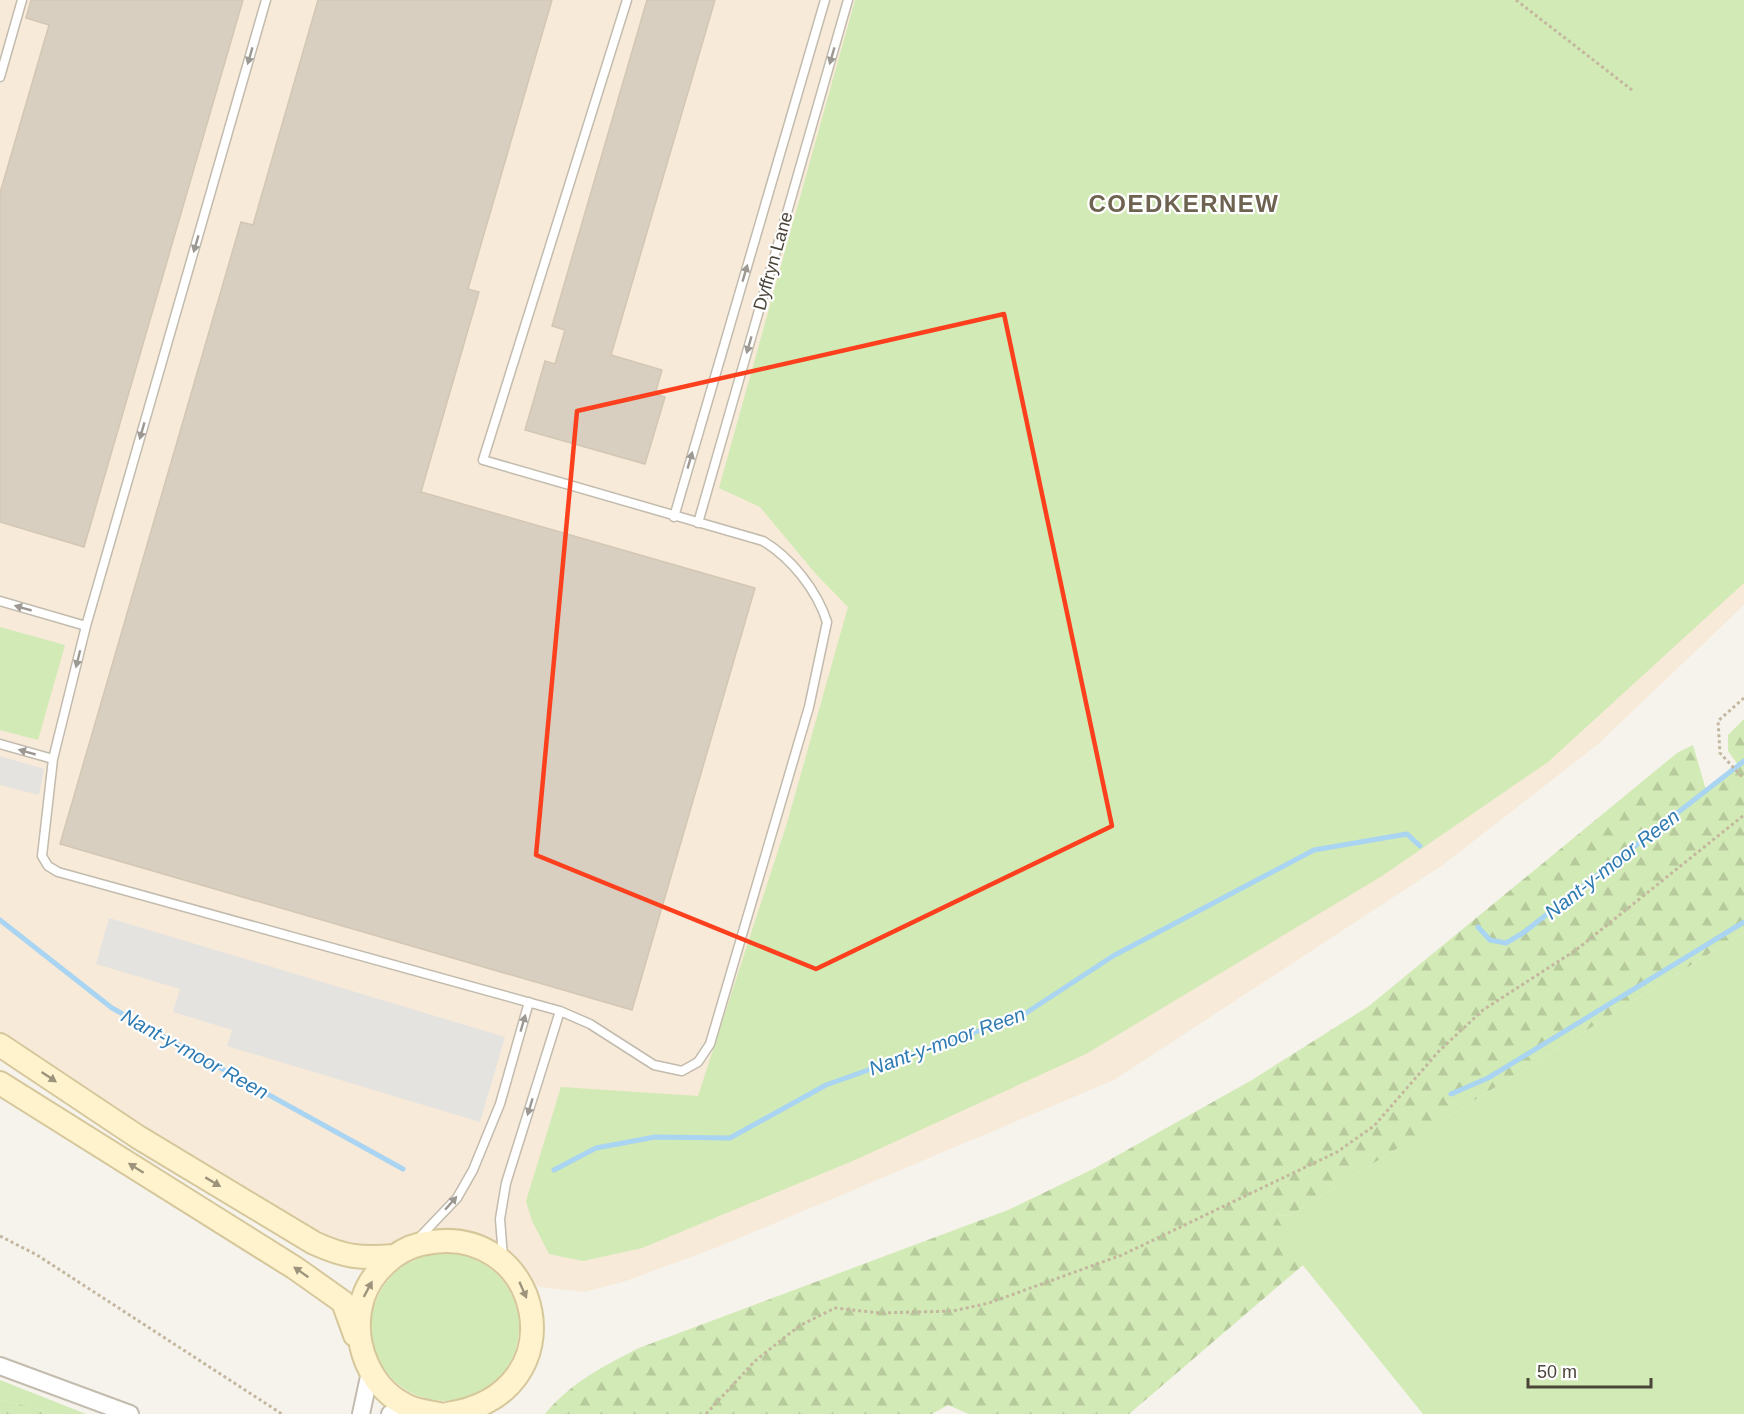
<svg xmlns="http://www.w3.org/2000/svg" width="1744" height="1414" font-family="Helvetica,sans-serif">
<style>
.commercial{fill:#f7ead8}
.green{fill:#d2eab5}
.forest{fill:url(#forest-firs)}
.parking{fill:#e5e3e0}
.lines{fill:none;stroke-linecap:round;stroke-linejoin:round}
.stream{stroke:#a9d4f2;stroke-width:5}
.building{fill:#d8cfc1;stroke:#d3c7b4;stroke-width:1.5}
.lane-casing{stroke:#c2bbae;stroke-width:11}
.street-casing{stroke:#c2bbae;stroke-width:20}
.secondary-casing{stroke:#d6c79b;stroke-width:26}
.path{stroke:#c4b79f;stroke-width:3;stroke-dasharray:3 3;stroke-linecap:butt}
.lane{stroke:#fff;stroke-width:8}
.street{stroke:#fff;stroke-width:16}
.secondary{stroke:#fff3cd;stroke-width:22}
.oneway{fill:#9c9892}
.oneway2{fill:#9c937c}
.marked{fill:none;stroke:#fc3f1d;stroke-width:4.5;stroke-linejoin:round}
.labels{text-anchor:middle;stroke-width:4.5;stroke-linejoin:round;paint-order:stroke}
.street-label{font-size:18px;fill:#4b4439;stroke:#fff}
.water-label{font-size:20px;font-style:italic;fill:#2e7ab2;stroke:#fff}
.district-label{font-size:24px;font-weight:bold;letter-spacing:1.5px;fill:#6e6250;stroke:#fff}
</style>
<defs>
<pattern id="forest-firs" width="22" height="20" patternUnits="userSpaceOnUse" patternTransform="scale(1.5)"><rect width="22" height="20" fill="#d2eab5"/><path d="M5 1l3.5 6h-7zM16 11l3.5 6h-7z" fill="#b6ca9c"/></pattern>
</defs>
<rect width="100%" height="100%" fill="#f6f3ec"/>
<path class="commercial" d="M0 0H1744V605L1597 745 1444 864 1114 1080 718 1247 623 1282 584 1292 522 1285 470 1243 341 1255 0 1045Z"/>
<path class="green" d="M855 0H1744V583L1548 762 1382 876 1086 1054 855 1160 642 1248 583 1261 549 1254 532 1221 526 1201 561 1087 698 1096 787 823 848 607 815 573 760 507 719 488Z
M0 627 65 645 38 740 0 730Z
M1744 932V1414H1423L1297 1258 1274 1214 1289 1216Z
M371 1327a74 74 0 1 1 148 0a74 74 0 1 1-148 0Z
M0 1380 86 1414H50L32 1407 0 1400Z"/>
<path class="forest" d="M1744 719V932L1289 1216 1275 1214 1303 1265 1129 1414H969L948 1405 932 1414H545C570 1383 604 1366 639 1348L1008 1210 1095 1168 1252 1080 1369 1006 1677 753 1693 745 1706 790 1739 766 1728 751V735Z
M0 1400 32 1407 50 1414H0Z"/>
<path class="parking" d="M0 756 44 769 39 795 0 785Z
M109 918 505 1037 480 1122 227 1046 232 1030 173 1012 180 989 96 964Z"/>
<g class="lines">
<path class="stream" d="M0 920 112 1008 403 1169
M1478 927 1490 940 1506 943 1523 933 1744 761
M1451 1094 1488 1078 1744 922
M554 1170 596 1148 655 1137 730 1138 826 1085 1023 1015 1113 956 1314 850 1407 834 1420 846"/>
</g>
<path class="building" d="M31 0H243L84 547 0 522V193L49 25 26 18Z
M318 0H552L468 289 479 292 421 492 755 588 632 1010 60 844 241 222 253 225Z
M647 0H715L611 355 662 370 655 394 665 397 645 464 525 430 545 361 555 364 565 330 552 326Z"/>
<g class="lines">
<defs>
<path id="lane" d="M266 0 86 626 53 759 42 856 48 866 58 872 560 1011 590 1024 654 1065 682 1071 698 1062 710 1044 809 707 827 622C817 590 791 558 763 541L483 460 627 0
M0 77 22 0
M674 517 825 0
M698 523 848 0
M0 601 86 626
M0 744 53 759
M418 1239 457 1198 473 1170 500 1104 529 1002
M503 1257 500 1219 506 1183 560 1011"/>
<path id="street" d="M0 1366 130 1414
M361 1414 370 1372
M390 1414 412 1408"/>
<path id="secondary" d="M0 1045 138 1137 314 1243C345 1257 361 1259 394 1256
M0 1083 295 1268 343 1302 355 1335
M439 1414C430 1412 420 1411 412 1408 369 1391 350 1340 363 1298 371 1273 395 1250 421 1244 542 1216 583 1394 447 1414"/>
</defs>
<use href="#lane" class="lane-casing"/>
<use href="#street" class="street-casing"/>
<use href="#secondary" class="secondary-casing"/>
<path class="path" d="M1516 0 1632 90
M1744 698 1718 721 1720 753 1744 779
M0 1236 37 1255 282 1414
M706 1414 755 1361 799 1326 835 1308 880 1313 953 1311 989 1303 1122 1255 1337 1152 1374 1126 1439 1051 1483 1010 1576 950 1744 815"/>
<use href="#lane" class="lane"/>
<use href="#street" class="street"/>
<use href="#secondary" class="secondary"/>
</g>
<defs><path id="oneway-solid" d="M-6-.8H1V-3.2L6.5 0L1 3.2V.8H-6Z" transform="scale(1.5)"/></defs>
<g class="oneway">
<use href="#oneway-solid" transform="translate(250 56) rotate(106)"/>
<use href="#oneway-solid" transform="translate(832 56) rotate(106)"/>
<use href="#oneway-solid" transform="translate(196 244) rotate(106)"/>
<use href="#oneway-solid" transform="translate(745 273) rotate(-74)"/>
<use href="#oneway-solid" transform="translate(749 345) rotate(106)"/>
<use href="#oneway-solid" transform="translate(142 431) rotate(106)"/>
<use href="#oneway-solid" transform="translate(690 460) rotate(-74)"/>
<use href="#oneway-solid" transform="translate(23 608) rotate(-164)"/>
<use href="#oneway-solid" transform="translate(78 659) rotate(104)"/>
<use href="#oneway-solid" transform="translate(27 752) rotate(-164)"/>
<use href="#oneway-solid" transform="translate(523 1023) rotate(-74)"/>
<use href="#oneway-solid" transform="translate(530 1107) rotate(107)"/>
<use href="#oneway-solid" transform="translate(451 1203) rotate(-49)"/>
</g>
<g class="oneway2">
<use href="#oneway-solid" transform="translate(49 1077) rotate(34)"/>
<use href="#oneway-solid" transform="translate(136 1168) rotate(-148)"/>
<use href="#oneway-solid" transform="translate(213 1182) rotate(31)"/>
<use href="#oneway-solid" transform="translate(301 1272) rotate(-145)"/>
<use href="#oneway-solid" transform="translate(368 1289) rotate(-62)"/>
<use href="#oneway-solid" transform="translate(523 1290) rotate(66)"/>
</g>
<path class="marked" d="M1004 314 1112 826 816 969 536 855 577 411Z"/>
<g class="labels">
<g class="street-label">
<text transform="translate(773 261) rotate(-74)" y="6">Dyffryn Lane</text>
</g>
<g class="water-label">
<text transform="translate(1612 864) rotate(-38)" y="7">Nant-y-moor Reen</text>
<text transform="translate(947 1041) rotate(-20)" y="7">Nant-y-moor Reen</text>
<text transform="translate(195 1054) rotate(29)" y="7">Nant-y-moor Reen</text>
</g>
<g class="district-label">
<text x="1184" y="212">COEDKERNEW</text>
</g>
</g>
<path d="M1528 1378v9h123v-9" fill="none" stroke="#4b4439" stroke-width="3"/>
<text x="1537" y="1378" font-size="18" fill="#4b4439" stroke="#ffffff" stroke-width="4.5" paint-order="stroke">50 m</text>
</svg>
